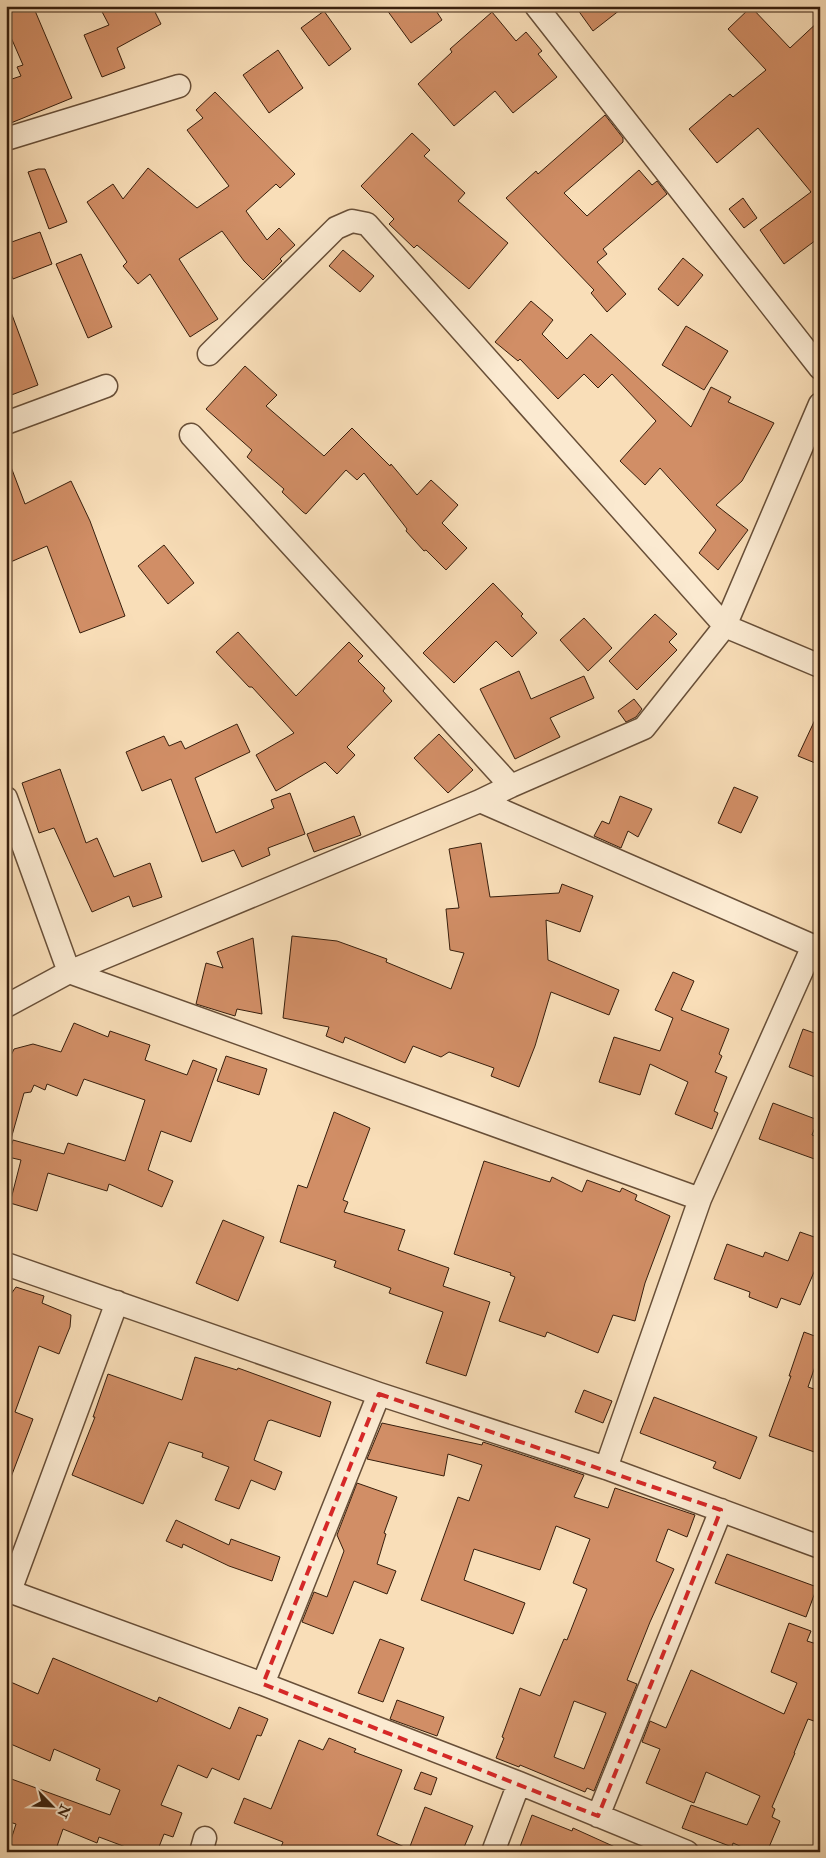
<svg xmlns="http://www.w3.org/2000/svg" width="826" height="1858" font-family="'IM FELL Double Pica',serif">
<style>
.building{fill:#d18e66;stroke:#381f0d;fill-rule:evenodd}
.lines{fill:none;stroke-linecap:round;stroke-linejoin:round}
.minor-casing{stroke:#684f38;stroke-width:25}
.minor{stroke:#fbead1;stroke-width:22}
.marked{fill:none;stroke:#d62828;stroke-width:4;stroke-dasharray:10 6;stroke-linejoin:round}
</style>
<rect width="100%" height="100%" fill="#f9deb8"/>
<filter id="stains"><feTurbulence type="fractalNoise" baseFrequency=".004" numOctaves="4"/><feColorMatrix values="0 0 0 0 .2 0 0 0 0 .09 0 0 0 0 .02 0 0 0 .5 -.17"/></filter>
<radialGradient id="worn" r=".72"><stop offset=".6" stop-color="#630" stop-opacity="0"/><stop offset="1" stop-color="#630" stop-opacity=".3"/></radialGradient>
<path class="building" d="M6 6H33L72 98 6 125V81L21 76 17 67 23 65 6 26Z
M99 6H152L161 24 117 48 125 68 102 77 84 35 109 25Z
M384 6H433L442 20 411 43Z
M575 6H625L593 31Z
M751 7 790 48 820 20V237L784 264 760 230 811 192 758 128 717 163 689 129 730 94 733 97 766 70 728 29Z
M324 11 351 49 329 66 301 28Z
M492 12 516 41 526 32 542 51 538 54 557 77 513 113 495 91 454 126 418 84 452 52 450 49Z
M278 50 303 88 269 113 243 75Z
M215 92 295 174 280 188 276 184 246 211 267 240 279 228 295 245 280 259 282 261 263 280 244 261 222 231 179 259 218 319 190 337 150 274 138 284 123 266 127 262 87 202 113 184 123 199 148 168 197 208 229 186 187 130 203 118 196 110Z
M605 115 623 138V142L564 193 587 216 639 170 652 185 657 181 667 194 603 249 607 254 597 262 626 294 607 312 591 293 594 290 506 198 536 171 538 174Z
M412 133 430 150 424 156 465 193 458 201 508 243 469 289 417 245 414 248 389 224 394 219 361 186Z
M38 169H45L67 222 49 229 28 172Z
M743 198 757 218 744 228 729 209Z
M40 232 52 264 13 279 6 262V244Z
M343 250 374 276 360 292 329 266Z
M81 254 112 327 88 338 56 264Z
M683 258 703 275 678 306 658 289Z
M531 301 553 320 542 334 567 359 591 334 691 427 711 387 731 397 728 402 774 423 742 481 716 505 748 530 718 570 699 553 716 530 660 468 645 485 620 461 656 421 612 374 598 388 584 374 558 399 520 359 518 361 495 342Z
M8 304 38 385 6 397V305Z
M686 326 728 351 704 390 662 365Z
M245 366 277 395 266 406 324 456 352 428 390 466 391 464 417 495 431 480 458 505 442 523 467 548 446 570 426 550 424 551 406 531 407 529 364 473 357 480 346 470 306 514 303 512 282 492 284 489 247 457 252 450 206 409Z
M6 459H8L25 504 71 481 90 521 125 616 80 633 47 546 6 564Z
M164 545 194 583 168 604 138 566Z
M493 583 523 614 521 616 537 633 512 657 496 641 454 683 423 653Z
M655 614 677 634 669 642 677 650 637 690 609 661Z
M584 618 612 648 588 671 560 640Z
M238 632 296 696 349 642 363 656 358 661 385 688 383 691 392 701 347 747 355 755 337 774 325 762 276 791 256 755 294 733 252 687H249L216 652Z
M519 671 531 699 584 676 594 698 550 718 560 737 515 759 480 689Z
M634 699 642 709 636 717 626 722 618 711Z
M820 709V765L798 756Z
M237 724 250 752 195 778 216 833 274 808 271 800 290 793 305 834 268 848 270 855 242 867 234 850 202 862 171 779 142 791 126 752 164 736 169 746 181 741 185 749Z
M439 734 473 770 448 793 414 758Z
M60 769 86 843 97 838 114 877 150 863 162 897 133 907 129 896 92 912 54 828 39 833 22 783Z
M734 787 758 797 741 833 718 823Z
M620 796 652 809 638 837 628 831 621 848 594 836 602 821 609 824Z
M354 816 361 835 314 852 307 834Z
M481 843 490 897 559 893 562 884 593 896 580 932 546 920 548 960 619 990 609 1015 551 992 535 1046 519 1087 491 1076 494 1068 449 1052 441 1057 413 1046 405 1063 345 1037 343 1043 326 1036 329 1027 283 1018 292 936 337 941 387 959 386 962 451 989 464 953 450 950 446 909 459 908 449 849Z
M253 938 262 1014 237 1009 235 1016 196 1004 206 963 223 968 217 952Z
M673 972 694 981 681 1010 729 1029 719 1054 722 1056 715 1072 727 1077 714 1111 718 1113 712 1129 675 1114 688 1082 650 1064 640 1095 599 1082 614 1037 660 1051 673 1018 655 1010Z
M74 1023 108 1037 110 1031 150 1045 145 1060 187 1075 193 1060 217 1069 191 1142 161 1131 148 1170 173 1181 162 1207 109 1184 107 1191 48 1173 37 1211 10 1203 21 1160 8 1157 13 1140 64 1154 68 1143 125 1161 145 1100 84 1079 77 1096 47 1084 45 1090 34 1085 31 1092 24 1093 11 1139 6 1138V1066L14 1049 33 1044 61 1052Z
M803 1029 820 1035V1079L789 1067Z
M226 1056 267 1069 259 1095 217 1081Z
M773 1103 818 1120 812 1135 820 1138V1161L759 1139Z
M334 1112 370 1128 343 1200 348 1202 344 1212 405 1230 398 1250 449 1268 443 1286 490 1302 466 1376 426 1363 443 1312 389 1293 391 1288 334 1267 336 1261 280 1242 298 1185 307 1188Z
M484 1161 550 1182 552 1177 582 1192 587 1180 620 1192 622 1188 637 1195 635 1200 670 1216 645 1283 635 1321 613 1315 598 1353 547 1332 545 1337 499 1321 515 1277 510 1275 511 1273 454 1254Z
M223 1220 264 1237 238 1301 196 1283Z
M800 1232 820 1239V1258L800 1305 781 1298 777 1308 749 1297 750 1292 714 1279 727 1244 763 1257 765 1252 788 1261Z
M16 1287 44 1296 42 1303 71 1315 70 1327 59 1354 39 1346 15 1412 33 1419 8 1485 6 1484V1301Z
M804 1332 820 1338V1352L808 1387 820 1391V1454L769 1436 791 1376H789Z
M195 1357 237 1370 238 1368 331 1402 320 1437 271 1420 268 1421 254 1460 282 1472 275 1490 251 1480 239 1509 215 1500 229 1467 202 1457 203 1453 169 1442 143 1504 72 1475 95 1417H93L108 1374 182 1400Z
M584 1390 612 1401 603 1423 575 1412Z
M654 1397 757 1437 740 1479 713 1468 716 1462 640 1433Z
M382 1423 482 1445 483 1442 575 1472 584 1475 574 1497 608 1508 615 1488 695 1515 687 1537 668 1529 656 1561 674 1569 650 1622 627 1680 637 1684 594 1791 587 1788 585 1792 520 1765 519 1767 496 1758 504 1738 502 1737 520 1688 540 1696 564 1639 567 1640 587 1589 573 1583 590 1539 556 1526 540 1570 474 1549 464 1580 525 1603 513 1634 421 1600 458 1497 469 1501 482 1465 448 1454 444 1476 367 1459ZM574 1701 606 1713 584 1769 554 1757Z
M357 1483 397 1497 384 1533 386 1534 377 1564 396 1571 387 1594 354 1581 333 1634 302 1622 314 1592 327 1597 344 1551 337 1535Z
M176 1520 229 1545 231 1539 280 1557 272 1581 229 1566 183 1544 182 1548 166 1541Z
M727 1554 817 1587 806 1617 715 1583Z
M789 1623 811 1631 807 1641 820 1645V1723L808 1719 794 1753H795L772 1807 775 1809 772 1817 780 1821 767 1852H753L733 1843 732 1847 682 1828 691 1805 747 1825 760 1796 706 1772 694 1803 646 1783 660 1749 642 1742 650 1721 666 1728 691 1670 784 1714 797 1683 771 1672Z
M380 1639 404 1648 383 1702 358 1693Z
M53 1658 157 1702 159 1697 230 1729 239 1707 268 1719 261 1736 257 1735 239 1780 212 1768 207 1778 178 1765 161 1805 182 1813 173 1837 164 1834 157 1852H139L99 1837 97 1843 63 1829 55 1852H7L16 1824 6 1821V1777L110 1815 120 1790 96 1780 100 1769 54 1749 50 1761 6 1742V1680L38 1694Z
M397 1700 444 1717 437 1736 390 1719Z
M329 1738 356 1749 354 1752 402 1770 377 1835 409 1849 425 1807 473 1826 462 1852H279L283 1842 234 1823 244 1798 271 1809 299 1740 323 1750Z
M421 1772 437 1778 431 1795 414 1789Z
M532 1815 572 1831 573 1828 626 1852H518Z"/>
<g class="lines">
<defs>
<path id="minor" d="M536 6 820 368
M6 139 179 86
M209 354 336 228 352 221 367 224 725 626 820 666
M6 423 106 386
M191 435 511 786
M6 798 69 972 700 1199
M480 801 820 949
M6 1006 69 972 480 801 511 786 644 728 725 626 820 404
M6 1264 379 1394 606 1468 820 1547
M606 1468 700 1199 813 946
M6 1590 263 1684 519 1783 687 1852
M10 1591 117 1302
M263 1684 379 1394
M598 1816 721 1510
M201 1852 205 1838
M493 1852 519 1783"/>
</defs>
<use href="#minor" class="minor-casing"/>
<use href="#minor" class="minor"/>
</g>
<path class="marked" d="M379 1394 721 1510 598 1816 263 1684Z"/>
<rect width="826" height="1858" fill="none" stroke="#f9deb8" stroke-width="25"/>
<rect x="8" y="8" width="811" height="1843" fill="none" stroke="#381f0d" stroke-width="2.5"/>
<rect x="12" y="12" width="801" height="1833" fill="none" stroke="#381f0d"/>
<g transform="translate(52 1806) rotate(114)" stroke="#fbead1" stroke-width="4" paint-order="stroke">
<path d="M0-4L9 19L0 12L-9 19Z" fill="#381f0d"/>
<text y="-8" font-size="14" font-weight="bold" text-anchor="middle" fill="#381f0d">N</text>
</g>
<rect width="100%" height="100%" filter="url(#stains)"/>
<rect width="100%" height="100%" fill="url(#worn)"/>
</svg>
